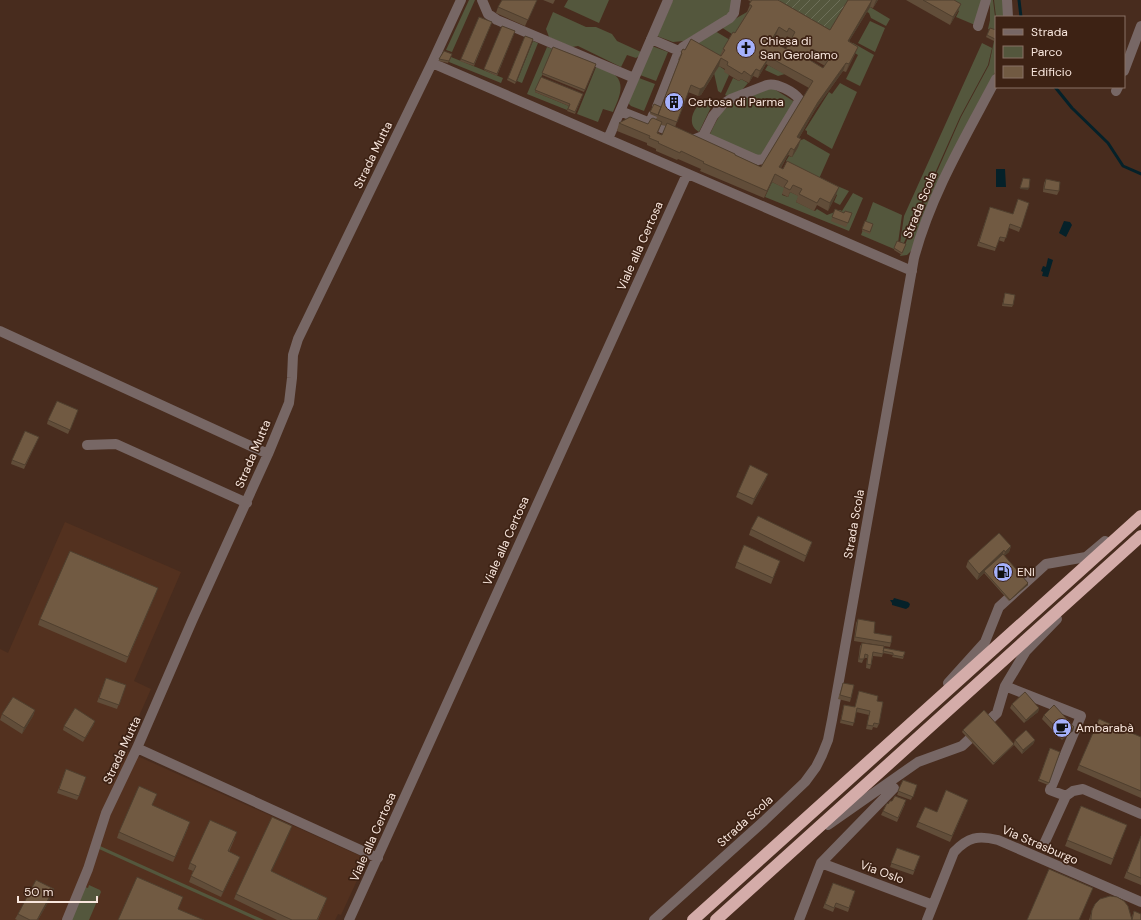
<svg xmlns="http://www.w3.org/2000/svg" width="1141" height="920" font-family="'DM Sans',sans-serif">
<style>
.built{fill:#53311f}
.green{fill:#54573d}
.garden{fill:url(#garden-furrows)}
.water{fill:#052129}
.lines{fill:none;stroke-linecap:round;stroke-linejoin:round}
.stream{stroke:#052129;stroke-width:3}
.minor{stroke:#776765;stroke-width:10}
.highway{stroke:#d4aca9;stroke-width:12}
.wall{fill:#614d39;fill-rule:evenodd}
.shaded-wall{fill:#4f3f2e}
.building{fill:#715a42;stroke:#4f3f2e;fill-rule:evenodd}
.labels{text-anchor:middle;stroke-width:3.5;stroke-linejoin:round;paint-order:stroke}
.poi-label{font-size:12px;fill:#f8e6dd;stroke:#3d2214;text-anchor:start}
.street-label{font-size:12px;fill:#f8e6dd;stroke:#3d2214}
</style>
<defs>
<pattern id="garden-furrows" width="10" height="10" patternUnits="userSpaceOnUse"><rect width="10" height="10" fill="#54573d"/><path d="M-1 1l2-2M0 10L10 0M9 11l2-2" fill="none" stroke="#6d6f59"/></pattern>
</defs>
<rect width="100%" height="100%" fill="#482c1e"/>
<path class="built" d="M65 522 181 572 134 681 151 689 124 750 367 859 341 915 338 914 335 920H0V649L8 653Z"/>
<path class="green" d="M469 0H475L452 52 446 50Z
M568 0H609L599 23 564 7Z
M673 0H733L732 12 684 41 673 42 657 36Z
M941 0H982L975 25 956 17 959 11Z
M990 0H993L996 24 994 32 988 29 990 20Z
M994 0H1003L1005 17H996Z
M870 7 890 19 886 26 871 18 869 13 867 12Z
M553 12 586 27H596L612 34 617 41 641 52 639 56 636 58 627 55 621 67 578 46 572 47 549 37 546 29Z
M747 12 749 13 735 36 721 27Z
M870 21 885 28 875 52 858 43Z
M715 31 730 40 720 56 695 42Z
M996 37V70L912 250 907 255 900 256 961 117 989 65 994 41Z
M533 41 538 43 522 83 517 81Z
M853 43 874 55 860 86 846 79 858 55 848 49Z
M982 43 992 48 988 65 960 117 903 245 900 244 904 216Z
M652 46 668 52 656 81 640 75Z
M547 47 553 49 535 92 569 106 567 110 527 94Z
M451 57 503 78 501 83 449 62Z
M768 65 785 74 778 76 765 70Z
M719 66 725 70 729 75 721 93 718 91 714 73Z
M596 67C602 69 612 72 616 76 626 86 617 102 613 112L603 109 598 122 577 114Z
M639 78 655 84 644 111 631 106 629 104V101Z
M733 78 739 81 741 79 748 83 742 90 727 96 725 95Z
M840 83 857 92 832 149 807 134V131L805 130 829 92 832 94Z
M768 89H774L795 102 760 157 709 136C713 128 717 118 723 111 734 100 754 95 768 89Z
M709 99 714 101 699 132C684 124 695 102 709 99Z
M799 139 801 140 804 139 830 154 818 181 786 161 789 156 792 157 798 147Z
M772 182 785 188 782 195 788 197 790 192 799 196 796 202 815 211 817 209 827 215 840 210 842 211 853 193 863 198 849 231 765 197Z
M828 182 849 191 840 205 834 202 837 195 825 189Z
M873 202 902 215 898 243 894 249 861 235Z
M100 846 264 920H256L99 849Z
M89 885 100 890 101 892 89 920H71L85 887 88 888Z"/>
<path class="garden" d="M762 0H850L828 38Z"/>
<path class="water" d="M996 169H1005L1006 187H996Z
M1064 221 1070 222 1072 225 1066 237 1059 233Z
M1048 258 1053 260 1048 277 1042 276 1043 272 1041 271 1043 266 1046 267Z
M894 598 908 602 910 604 909 607 906 609 892 605V603L890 600H893Z"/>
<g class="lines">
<path class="stream" d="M1019 0 1021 17
M1055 87 1072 108 1108 143 1123 166 1141 174"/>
<path class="minor" d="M482 0 488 14 497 20 634 78
M1007 0 1008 17
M978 26 986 0
M651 39 679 51 657 107
M679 51 683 47 730 18 734 13 736 0
M432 63 912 271
M1124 71 1141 26
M1116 91 1118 87
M620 111 650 123 653 115
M650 123 689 139 693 140 703 136 713 116 723 104 731 99 767 85C776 82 794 92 799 99L798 103 764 159 758 160 755 159 703 136
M608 139 668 0
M0 331 268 454
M87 445 116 444 247 503
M948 683 985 642 999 607 1046 564 1086 557 1105 541
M1005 686 1081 716 1050 790 1066 796
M137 748 378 858
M828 825 918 762 962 746 997 713 1005 686 1026 651 1057 619
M1044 844 1066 796 1073 791 1083 789 1141 814
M821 863 933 905
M67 920 88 869 106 813 137 748 192 621 268 454 289 403 292 378 293 355 298 339 432 63 461 0
M349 920 687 174
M654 920 764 821 805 782 816 767 822 755 828 740 832 720 914 258C931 194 966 136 996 79
M799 920 821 863 894 788
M927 920 954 852C968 837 978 835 998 840L1141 902"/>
<path class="highway" d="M693 920 1141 516
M716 920 1141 536"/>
</g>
<path class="wall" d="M537 0 525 26 496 13 498 7Z
M543 0H555L553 4Z
M748 0H778L830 30 848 0H878L873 8 870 7 849 41 858 47 855 54 846 72 843 71 815 110 799 138 801 139 798 147 792 157 788 155 781 168 836 195 828 211 817 205 814 211 796 202 798 196 790 192 788 197 782 194 784 188 772 182 764 198 700 171 701 169 678 159 677 160 656 151V149L647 145V143L617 131 619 123 648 124 656 119 657 117 650 114 654 104 661 107 679 60H678L683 49 685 50 720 56 723 49 735 33 747 12 751 2ZM776 35 785 40 787 36 791 39 786 49 772 42ZM811 58 825 66 823 68 810 60ZM766 64 809 88 761 167 675 127 688 92 698 96 701 95 719 66 725 69 724 72 739 81 741 79 749 83 753 76 758 78ZM661 125 666 126 662 135 658 133Z
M906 0H954L958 11 950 25Z
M479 17 492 22 474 66 460 61Z
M502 26 515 31 497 76 484 70Z
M990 28 996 37 994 41 986 37Z
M525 36 533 39 515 84 507 80Z
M553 47 596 64 584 92 542 75Z
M452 54 448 63 439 61V59Z
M541 77 583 94 575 114 567 111 569 106 535 92Z
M1046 179 1059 191 1057 195 1043 192 1044 183Z
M1029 203 1019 232 1009 228 1004 242 998 240 995 251 977 246 990 207 1013 214Z
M835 209 844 213H852L846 227 831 221Z
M865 221 873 224 870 234 862 231Z
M897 241 906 244 902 255 894 250Z
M1005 293 1013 305 1012 307 1002 306Z
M78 410 68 434 47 424 48 420Z
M37 441 24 469 11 464 12 460Z
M766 479 752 505 736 497 738 492Z
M751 529 812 542 804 562 749 535Z
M1011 546 1009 552 1004 556 1028 583V585L1009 601 984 573 977 580 966 567 968 561Z
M780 561 771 584 735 568 737 562Z
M158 588 126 663 38 625 40 619Z
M858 619 874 633 891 643 890 647 854 641 856 623Z
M862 643 884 648 905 652 903 659 892 657 893 655 883 653 882 657 873 656 871 665 870 669 866 668 867 658H864L862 663 858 662 860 646Z
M106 678 126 685 117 709 97 702Z
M843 683 851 698 850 702 838 699Z
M859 691 877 701 879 724 877 728 873 727 872 730 866 729 869 715 856 712 853 726 840 723 844 705 855 707Z
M1012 704 1039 708 1038 712 1024 723 1010 708Z
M35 710 33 716 22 734 0 720 2 714Z
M1044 715 1074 727 1073 731 1062 740 1042 719Z
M94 724 83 742 63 730 64 726Z
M963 730 1014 743 1015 740H1035L1033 744 1022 754 1014 745 993 765 962 732Z
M1141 737V798L1077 770 1079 765Z
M1050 748 1060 752 1048 785 1038 781Z
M66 769 79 796 77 800 57 793Z
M903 780 917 785 911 800 897 795Z
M157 794 152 805 188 828 173 862 117 838 119 832Z
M888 804H905L897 822 881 815 883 811Z
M966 805 950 842 916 827 918 822 937 812Z
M1081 806 1127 825 1111 865 1065 846Z
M292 826 271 871 327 898 318 920H277L234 899 236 894Z
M1141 836V885L1124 878Z
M235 838 229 852 238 862 221 897 189 882 193 871 188 869 190 863Z
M897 848 920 856 913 875 890 867Z
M833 883 855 891 848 912 835 907 833 912 823 908Z
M54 889 52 895 38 920H17L15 919 18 914Z
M1092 910 1131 919 1134 911 1141 920H1089Z"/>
<path class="shaded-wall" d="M872 0 870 7 845 48 848 41Z
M876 0H878L873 8Z
M961 4 958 11 950 25 953 17Z
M779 27 776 35 768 49 771 41Z
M858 47 855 54 846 72 849 64Z
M814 50 811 58 806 67 808 59Z
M769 57 766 64 758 78 760 71Z
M721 58 719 66 701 95 698 96 700 89Z
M846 63 843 71 815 110 795 145 797 137 818 102Z
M756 69 753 76 749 83 751 76Z
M801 139 798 147 792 157 794 150Z
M791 148 788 155 777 175 779 167Z
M775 174 772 182 764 198 767 191Z
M839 187 836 195 828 211 830 203Z
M1020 188H1029L1028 190 1020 189Z
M768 474 766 479 752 505 754 499Z
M812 542 810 548 804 562 806 556Z
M1011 546 1009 552 1003 557 1005 552Z
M1004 550 1002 556 977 580 979 574Z
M1028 583V585L1009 601 1010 600Z
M1039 708 1038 712 1024 723 1026 720Z
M35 710 33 716 22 734 24 728Z
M95 721 94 724 83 742 85 738Z
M1074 727 1073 731 1062 740 1064 736Z
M1035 740 1033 744 1022 754 1023 750Z
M1014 744 993 765 994 763Z
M292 826 290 832 269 877 271 871Z
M240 857 238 862 221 897 223 892Z
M54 889 52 895 38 920H37Z"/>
<path class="building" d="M502 0H537L528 20 498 7Z
M752 0H778L830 30 848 0H872L848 41 858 47 849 64 846 63 818 102 797 137 801 139 794 150 791 148 779 167 783 169 787 161 839 187 830 203 820 198 817 203 799 194 802 189 793 185 790 190 784 187 788 181 775 174 767 191 703 163 704 162 681 151 680 153 658 143 659 142 649 138 650 136 619 123 630 117 648 124 651 119 653 118 662 122 657 133 662 135 667 123 735 154V155L761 167 813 81 769 57 760 71 756 69 751 76 744 71 742 74 727 65 728 62 721 58 704 87 700 89 691 85 677 122 658 115 682 53 681 52 683 49 685 50 691 39 721 56 725 50 723 49 733 32 735 33 752 6 749 4ZM779 27 787 32 789 28 795 32 786 49 771 41ZM814 50 829 59 823 68 808 59Z
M923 0H954L961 4 953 17Z
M479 17 492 22 474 64 461 59Z
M502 26 515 31 497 74 484 69Z
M990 28 996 30V37L995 39 987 35Z
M525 36 533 39 516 82 508 78Z
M553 47 596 64 585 90 542 73Z
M444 51 452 54 449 61 439 59Z
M541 77 583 94 575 112 568 109 570 104 535 90Z
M654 104 661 107 658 115 650 112Z
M1023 178 1030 179 1029 188H1020Z
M1046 179 1060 182 1059 191 1044 189Z
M1018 199 1029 203 1021 228 1010 224 1006 238 1000 237 996 248 979 242 990 207 1013 214Z
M835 209 844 213 845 211 852 213 848 223 832 217Z
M865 221 873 224 870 232 862 229Z
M897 241 906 244 902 253 894 248Z
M1005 293 1015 295 1013 305 1003 304Z
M57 401 78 410 70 430 48 420Z
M25 431 39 437 25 465 12 460Z
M750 465 768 474 754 499 738 492Z
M758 516 812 542 806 556 751 529Z
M999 533 1011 546 1005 552 1004 550 979 574 968 561Z
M744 545 780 561 773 578 737 562Z
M70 551 158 588 128 657 40 619Z
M1003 554 1028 583 1010 600 984 571Z
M858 619 875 622 874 633 892 636 891 643 855 637Z
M862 643 884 646 883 654 873 652 871 665 867 664 868 655 865 654 864 659H859Z
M884 648 905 652 903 657 893 655V653L883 651Z
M106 678 126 685 119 705 99 698Z
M843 683 854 685 851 698 840 695Z
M859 691 878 696 877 701 883 702 879 724 874 723 873 726 867 725 870 711 857 708 854 723 841 720 844 705 855 707Z
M1025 692 1039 708 1026 720 1012 704Z
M13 697 35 710 24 728 2 714Z
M1054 705 1074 727 1064 736 1044 715Z
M75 708 95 721 85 738 64 726Z
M984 710 1014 744 994 763 963 730Z
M1099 719 1141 737V791L1079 765Z
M1026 730 1035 740 1023 750 1015 740Z
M1050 748 1060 752 1049 783 1039 779Z
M66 769 86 777 79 796 59 789Z
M903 780 917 785 913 797 898 791Z
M139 786 157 794 152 805 190 822 175 857 119 832Z
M946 790 968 800 952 836 918 822 925 807 937 812Z
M895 796 906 800 898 818 883 811 887 803 888 804 890 801H892Z
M1081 806 1127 825 1113 859 1067 840Z
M272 817 292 826 271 871 327 898 317 920H292L236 894Z
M210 820 237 832 228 851 240 857 223 892 191 876 196 866 190 863Z
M1141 836V878L1127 872Z
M897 848 920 856 914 871 891 863Z
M1049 869 1093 888 1079 920H1027Z
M137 877 183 897 178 909 204 920H118Z
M36 880 54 889 37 920H30L18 914Z
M833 883 855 891 849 908 836 903 834 908 825 904Z
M1110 896 1117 897 1124 901 1128 906 1132 920H1091V917L1092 910 1095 904 1100 899Z
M1134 911 1141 914V920H1132Z"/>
<defs>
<symbol id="church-disc" viewBox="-11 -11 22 22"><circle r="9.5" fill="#a5b1fc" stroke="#3d2214"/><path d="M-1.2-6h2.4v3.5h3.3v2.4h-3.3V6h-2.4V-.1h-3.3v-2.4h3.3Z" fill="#111"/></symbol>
<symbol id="building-disc" viewBox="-11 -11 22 22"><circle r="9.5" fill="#a5b1fc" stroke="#3d2214"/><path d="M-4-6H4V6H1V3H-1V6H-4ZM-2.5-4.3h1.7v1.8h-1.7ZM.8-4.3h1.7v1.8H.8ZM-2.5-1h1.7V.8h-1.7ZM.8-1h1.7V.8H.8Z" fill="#111"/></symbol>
<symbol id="fuel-disc" viewBox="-11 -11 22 22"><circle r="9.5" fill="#a5b1fc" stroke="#3d2214"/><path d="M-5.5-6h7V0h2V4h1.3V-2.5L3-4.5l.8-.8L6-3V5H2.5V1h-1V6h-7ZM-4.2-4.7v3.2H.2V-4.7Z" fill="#111"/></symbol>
<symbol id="cafe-disc" viewBox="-11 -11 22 22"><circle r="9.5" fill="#a5b1fc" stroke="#3d2214"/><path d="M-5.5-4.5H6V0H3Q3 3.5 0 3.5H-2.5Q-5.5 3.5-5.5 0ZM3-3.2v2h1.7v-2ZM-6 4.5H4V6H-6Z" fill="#111"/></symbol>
</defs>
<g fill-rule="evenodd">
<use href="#church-disc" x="735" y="37" width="22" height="22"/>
<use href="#building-disc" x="663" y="91" width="22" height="22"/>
<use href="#fuel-disc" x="992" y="561" width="22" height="22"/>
<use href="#cafe-disc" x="1051" y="717" width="22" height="22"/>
</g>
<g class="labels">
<g class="poi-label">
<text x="760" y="45">Chiesa di<tspan x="760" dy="14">San Gerolamo</tspan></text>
<text x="688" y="106">Certosa di Parma</text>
<text x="1017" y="576">ENI</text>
<text x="1076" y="732">Ambarabà</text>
</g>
<g class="street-label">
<text transform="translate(373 155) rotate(-64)" y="4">Strada Mutta</text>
<text transform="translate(920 205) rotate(-68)" y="4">Strada Scola</text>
<text transform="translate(640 246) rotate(-66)" y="4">Viale alla Certosa</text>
<text transform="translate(253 454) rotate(-67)" y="4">Strada Mutta</text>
<text transform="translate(854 524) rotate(-80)" y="4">Strada Scola</text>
<text transform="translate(506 541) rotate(-66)" y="4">Viale alla Certosa</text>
<text transform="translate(122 750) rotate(-65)" y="4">Strada Mutta</text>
<text transform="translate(745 821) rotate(-42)" y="4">Strada Scola</text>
<text transform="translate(373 837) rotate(-66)" y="4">Viale alla Certosa</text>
<text transform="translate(1040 845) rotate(23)" y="4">Via Strasburgo</text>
<text transform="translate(882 872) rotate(20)" y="4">Via Oslo</text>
</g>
</g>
<rect x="995" y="16" width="130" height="72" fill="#3d2214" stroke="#887064"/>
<rect x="1003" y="29" width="20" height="6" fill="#776765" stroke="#887064"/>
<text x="1031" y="36" font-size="12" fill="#f8e6dd">Strada</text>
<rect x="1003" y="46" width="20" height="12" fill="#54573d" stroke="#887064"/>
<text x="1031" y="56" font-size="12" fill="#f8e6dd">Parco</text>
<rect x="1003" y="66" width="20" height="12" fill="#715a42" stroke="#887064"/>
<text x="1031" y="76" font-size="12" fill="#f8e6dd">Edificio</text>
<path d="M18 896v6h79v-6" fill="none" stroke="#f8e6dd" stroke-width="2"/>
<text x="24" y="896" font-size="12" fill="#f8e6dd" stroke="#3d2214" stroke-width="3" paint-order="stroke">50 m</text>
</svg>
